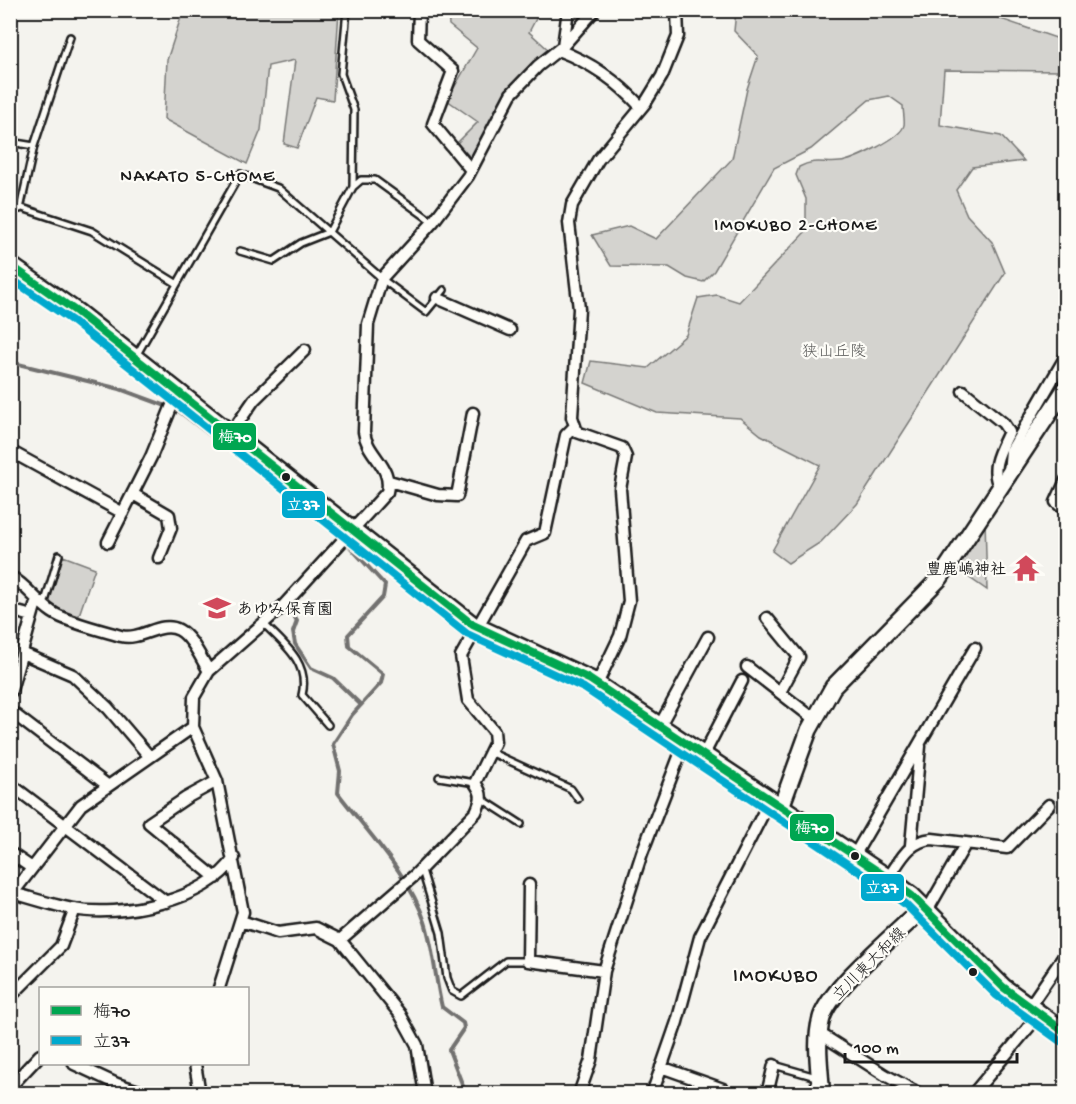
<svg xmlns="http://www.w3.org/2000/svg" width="1076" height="1104" font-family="'Gochi Hand','Klee One',sans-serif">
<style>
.green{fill:#d4d3cf;stroke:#787876;stroke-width:1.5}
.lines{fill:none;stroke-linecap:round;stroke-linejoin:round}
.stream{stroke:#72716f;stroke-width:4}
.lane-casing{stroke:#1c1c1c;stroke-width:10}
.street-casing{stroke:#1c1c1c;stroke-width:15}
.secondary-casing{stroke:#1c1c1c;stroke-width:20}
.primary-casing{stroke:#1c1c1c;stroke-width:21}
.lane{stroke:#fdfcf7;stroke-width:5}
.street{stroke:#fdfcf7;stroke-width:10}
.secondary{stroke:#fdfcf7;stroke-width:15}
.primary{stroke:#fdfcf7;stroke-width:16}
.bus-1-casing{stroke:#fdfcf7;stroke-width:12}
.bus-2-casing{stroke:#fdfcf7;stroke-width:12}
.bus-1{stroke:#00a651;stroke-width:8}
.bus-2{stroke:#00a9ce;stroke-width:8}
.bus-dot{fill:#1c1c1c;stroke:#fdfcf7;stroke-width:2}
.labels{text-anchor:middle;stroke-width:4.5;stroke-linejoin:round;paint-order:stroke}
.park-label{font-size:16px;fill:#5c5c5b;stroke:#fdfcf7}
.poi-label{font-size:16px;font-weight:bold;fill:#1c1c1c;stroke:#fdfcf7;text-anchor:end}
.street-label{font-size:16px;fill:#1c1c1c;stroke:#fdfcf7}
.neighbourhood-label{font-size:18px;letter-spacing:1.5px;fill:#1c1c1c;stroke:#fdfcf7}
.quarter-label{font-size:20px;letter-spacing:1.5px;fill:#1c1c1c;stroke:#fdfcf7}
.line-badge{stroke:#fdfcf7;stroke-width:2}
.badge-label{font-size:16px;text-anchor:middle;font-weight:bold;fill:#fff}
</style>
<rect width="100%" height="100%" fill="#f4f3ee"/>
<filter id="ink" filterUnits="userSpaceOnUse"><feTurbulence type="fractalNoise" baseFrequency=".0167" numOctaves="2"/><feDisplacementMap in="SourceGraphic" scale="12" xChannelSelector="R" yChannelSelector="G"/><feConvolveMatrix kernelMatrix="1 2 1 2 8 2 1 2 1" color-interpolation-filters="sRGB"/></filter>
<g filter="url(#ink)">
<path class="green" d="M183 11H339L333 100 316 97 297 148 284 144 295 60 268 66 261 130 247 164 164 119 167 60Z
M448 11H540L529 32 551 52 509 91 471 158 457 143 478 122 447 100 477 48 449 25Z
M736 11H991L992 16 1059 39 1063 71 944 70 940 125 1001 136 1024 161 972 167 956 190 967 215 992 242 1005 273 857 504 821 542 788 563 772 551 820 465 761 435 740 418 657 413 585 383 591 361 648 368 686 335 698 298 717 295 739 302 806 231V199L796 175 799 167C816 158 823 164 840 162 852 161 902 138 904 125 905 120 903 112 903 106L889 96 869 100 811 149 774 168 714 271 703 282 687 278 669 267 611 266 592 235 629 226 656 239 732 159 747 89 758 56 734 31Z
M985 520 987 590 954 567Z
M63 556 95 568 77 621 47 606Z"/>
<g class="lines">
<path class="stream" d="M10 362 120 389 177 410 338 534 385 585 383 597 348 635 349 646 383 674 381 683 352 715 333 744 340 771 338 793C368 833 409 874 425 922 434 950 435 979 442 1007L463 1023 464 1028 449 1050 466 1094
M289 608 297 621 293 632 295 644 311 668 333 678 361 705"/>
<defs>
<path id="lane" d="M347 10 341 74 354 110 353 187
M10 142 34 146
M10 204 92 231 176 283
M20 209 34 146 70 37
M240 251 274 261 301 243 329 232 353 187 361 180H375L433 222
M136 356 240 174 278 188 386 282 426 312 444 290
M44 605 59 555
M263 623C284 644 310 663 302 695L328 725
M490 752 571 789 578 799
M439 777 475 783
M482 799 521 824
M422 870 441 933 447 978 452 991 461 996 506 961H528
M774 1065 816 1077"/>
<path id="street" d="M419 10 418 40 453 71 433 124 471 170
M563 46 568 10
M558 50C592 63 617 81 641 107
M437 298 510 330
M963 391 1003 423 1009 432C1000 451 989 468 1000 488
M231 433 254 400 305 350
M10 451 123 513
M1009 472 1011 451 1066 356
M1066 480 1056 502 1066 511
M389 481 438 495 457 496 473 413
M133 494 169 515 171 528 159 558
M108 542 151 457 173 403 181 394
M10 576C27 586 36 601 52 612 66 622 104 631 121 636 141 641 161 620 179 630 192 637 201 659 209 671
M10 610 32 616
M767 618 799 657 780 692
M22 653 73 675 108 708 149 756
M747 667 814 719
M597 684 620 636 629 601 620 489 626 457 622 448 577 432 572 417 579 309 569 223 572 205 598 160 646 102 662 76 678 36 677 10
M10 694 37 599
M10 711 107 785
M659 727 708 637
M703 756 742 681
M217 781 243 912 219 988
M10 784 166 902
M911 845 920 746
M10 853 32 868
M854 856 975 648
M216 878 149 823 186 798 217 781 193 727 194 697 209 671 283 606 387 492C393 466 367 456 364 432L368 324 382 278 433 222 468 176 511 94 538 66 563 46 595 10
M888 878C901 860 908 841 932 839L1007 848 1049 805
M529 885 528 961 604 971
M10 892C31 898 52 905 73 909 120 918 207 901 234 858
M13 893 81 805 193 727
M927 911 966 843
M241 921 278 933 316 928 340 940 400 1014 417 1045 425 1094
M340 940 415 875 476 812C482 799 483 794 475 783L495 742 494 731 468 700 461 656 526 541 545 533 566 435 575 426
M10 997 61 946 75 909
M1029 1007 1066 953
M819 1033 885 1075 920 1094
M74 1064 117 1084 148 1094
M195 1064 200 1094
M661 1067 723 1089
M10 1087 40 1055
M579 1094 591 1060 604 971 642 853 684 744
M652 1094 677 1022 700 937 770 800
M767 1094 774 1065
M973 1094 1039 1015"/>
<path id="secondary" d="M781 807 809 730 833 687 940 578 1066 388"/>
<path id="primary" d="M10 265 77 312 473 625 589 679 888 878 912 896 1003 987 1066 1033
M821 1094C820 1070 815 1043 821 1020 828 989 899 932 923 908"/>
</defs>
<use href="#lane" class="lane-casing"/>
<use href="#street" class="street-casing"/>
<use href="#secondary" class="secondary-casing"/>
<use href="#primary" class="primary-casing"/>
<use href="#lane" class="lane"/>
<use href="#street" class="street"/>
<use href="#secondary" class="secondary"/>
<use href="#primary" class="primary"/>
<defs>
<path id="bus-1" d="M10 265 77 312 473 625 589 679 888 878 912 896 1003 987 1066 1033"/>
<path id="bus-2" d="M10 278 71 320 467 634 584 688 882 887 905 904 996 995 1060 1041"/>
</defs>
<use href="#bus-1" class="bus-1-casing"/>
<use href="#bus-2" class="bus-2-casing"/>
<use href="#bus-1" class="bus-1"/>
<use href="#bus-2" class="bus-2"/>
</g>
</g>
<defs>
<symbol id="temple-bare" viewBox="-9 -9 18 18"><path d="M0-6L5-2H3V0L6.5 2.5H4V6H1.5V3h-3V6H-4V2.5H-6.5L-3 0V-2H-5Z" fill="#d1495b" stroke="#fdfcf7" stroke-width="2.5" paint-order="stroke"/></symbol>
<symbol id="school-bare" viewBox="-9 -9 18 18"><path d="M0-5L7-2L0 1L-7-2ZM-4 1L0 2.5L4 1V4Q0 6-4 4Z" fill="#d1495b" stroke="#fdfcf7" stroke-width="2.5" paint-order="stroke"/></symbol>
</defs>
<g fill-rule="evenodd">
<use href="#temple-bare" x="1007" y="549" width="38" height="38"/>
<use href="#school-bare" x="198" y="589" width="38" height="38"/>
</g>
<g class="bus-dot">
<circle cx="286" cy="477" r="5"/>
<circle cx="855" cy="856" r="5"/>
<circle cx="973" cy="972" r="5"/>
</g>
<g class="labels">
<g class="park-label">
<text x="834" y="356">狭山丘陵</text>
</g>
<g class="poi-label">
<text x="1006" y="574">豊鹿嶋神社</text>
<text x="237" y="614" text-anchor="start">あゆみ保育園</text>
</g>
<g class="street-label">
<text transform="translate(868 963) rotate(-45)" y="6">立川東大和線</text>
</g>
<g class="neighbourhood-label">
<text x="198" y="181">NAKATO 5-CHOME</text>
<text x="796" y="230">IMOKUBO 2-CHOME</text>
</g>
<g class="quarter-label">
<text x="776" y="981">IMOKUBO</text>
</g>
</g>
<g class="line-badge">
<rect x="212" y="422" width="45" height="29" rx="6" fill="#00a651"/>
<rect x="281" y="490" width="45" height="29" rx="6" fill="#00a9ce"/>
<rect x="789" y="813" width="46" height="29" rx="6" fill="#00a651"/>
<rect x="860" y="873" width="45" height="29" rx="6" fill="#00a9ce"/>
</g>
<g class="badge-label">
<text x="235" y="442">梅70</text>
<text x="303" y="510">立37</text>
<text x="812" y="833">梅70</text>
<text x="882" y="893">立37</text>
</g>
<rect width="1076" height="1104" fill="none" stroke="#fdfcf7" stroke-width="36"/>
<rect x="18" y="18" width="1040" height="1068" fill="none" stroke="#1c1c1c" stroke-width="2" filter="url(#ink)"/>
<rect x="39" y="987" width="210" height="78" fill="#fdfcf7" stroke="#a3a29f" stroke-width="1.5"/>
<rect x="51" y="1006" width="30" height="9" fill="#00a651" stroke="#a3a29f" stroke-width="1.5"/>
<text x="93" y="1017" font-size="18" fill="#1c1c1c">梅70</text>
<rect x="51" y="1036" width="30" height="9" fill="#00a9ce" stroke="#a3a29f" stroke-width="1.5"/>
<text x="93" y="1047" font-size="18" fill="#1c1c1c">立37</text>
<path d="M845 1053v9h172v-9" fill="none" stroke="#1c1c1c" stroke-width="3"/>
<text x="854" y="1053" font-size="18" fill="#1c1c1c" stroke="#fdfcf7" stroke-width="4.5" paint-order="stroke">100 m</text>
</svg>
